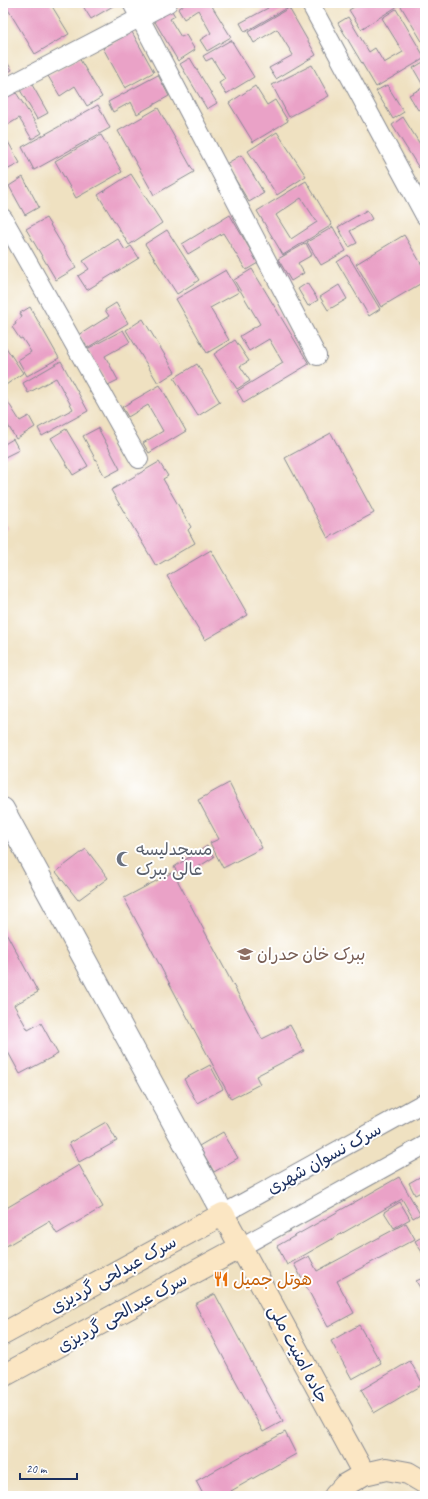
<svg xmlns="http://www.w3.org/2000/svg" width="428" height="1499" font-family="Caveat,'Playpen Sans Arabic',sans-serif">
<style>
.building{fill:#eaa2c7;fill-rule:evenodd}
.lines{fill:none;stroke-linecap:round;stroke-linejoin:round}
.minor-casing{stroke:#858890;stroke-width:20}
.tertiary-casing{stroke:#858890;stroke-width:24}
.secondary-casing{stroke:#858890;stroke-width:24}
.minor{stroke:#fff;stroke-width:18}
.tertiary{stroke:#fff;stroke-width:22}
.secondary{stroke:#fbe6c3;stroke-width:22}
.labels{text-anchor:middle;stroke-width:4;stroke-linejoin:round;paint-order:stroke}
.worship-label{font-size:17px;fill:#5b616d;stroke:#fff;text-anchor:start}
.education-label{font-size:17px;fill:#785e54;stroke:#fff;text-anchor:start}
.street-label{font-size:17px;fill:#1b2f5e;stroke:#fff}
.food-label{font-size:17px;fill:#c56008;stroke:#fff;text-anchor:start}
</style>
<rect width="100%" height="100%" fill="#fff"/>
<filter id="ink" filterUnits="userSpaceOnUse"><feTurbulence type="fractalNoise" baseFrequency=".025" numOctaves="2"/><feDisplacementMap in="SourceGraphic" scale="8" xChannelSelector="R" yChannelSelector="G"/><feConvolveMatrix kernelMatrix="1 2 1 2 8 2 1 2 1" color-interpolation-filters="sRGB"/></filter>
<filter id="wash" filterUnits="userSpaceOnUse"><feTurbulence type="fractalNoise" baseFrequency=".012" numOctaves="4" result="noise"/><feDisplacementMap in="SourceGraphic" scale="16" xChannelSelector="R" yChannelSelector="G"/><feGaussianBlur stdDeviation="0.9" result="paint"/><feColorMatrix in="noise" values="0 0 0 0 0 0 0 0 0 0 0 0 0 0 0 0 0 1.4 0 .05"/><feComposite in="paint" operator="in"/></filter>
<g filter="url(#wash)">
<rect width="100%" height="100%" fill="#efe1c1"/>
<g id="blocks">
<path class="building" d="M4 3H50L69 34 35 54Z
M81 3H118L91 19Z
M187 3H210L231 37 207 51 200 40 211 33 198 10 184 19 178 9Z
M266 3H288L290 6 245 32 240 23 268 8Z
M361 3H396L398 6 361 29 349 10Z
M399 3H425V42L423 43Z
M168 5 175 16 170 19 181 37 186 35 195 50 178 61 151 15Z
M289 8 316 55 276 79 269 68 293 55 277 29 254 43 248 32Z
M396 9 425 58 376 87 338 23 348 17 369 52 375 48 384 63 403 52 382 18Z
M132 32 154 72 125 88 103 48Z
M231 40 254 77 226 94 219 83 225 79 212 58 206 61 203 56Z
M3 56 12 70 3 75Z
M79 58 102 97 87 106 75 86 60 96 48 76Z
M190 58 217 103 207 109 180 64Z
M425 61V106L418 110 409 95 424 87 413 68Z
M312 65 329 96 289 117 272 85Z
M158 75 169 96 137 114 131 102 113 112 108 102Z
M31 83 48 113 37 119 20 90Z
M387 85 404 112 393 119 376 91Z
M255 86 267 105 275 100 288 121 253 142 229 103Z
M15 91 42 133 32 139 19 118 6 126 3 121V99Z
M98 105 110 128 34 170 22 147Z
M158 108 194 172 154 195 118 131Z
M403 117 425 152V164L419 168 392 125Z
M277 132 306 176 277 195 248 151Z
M3 133 20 163 3 172V161L7 159 3 152Z
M101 135 122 172 76 198 55 161Z
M241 155 264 193 249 202 226 164Z
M425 170V181L420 173Z
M131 174 162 223 129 245 98 195Z
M23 177 39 207 25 215 9 186Z
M306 181 332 225 283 255 257 211ZM301 198 317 222 291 239 276 215Z
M367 210 372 219 350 231 357 243 349 247 338 227Z
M230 215 258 263 246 270 223 233 188 254 182 244Z
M46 218 76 268 56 280 26 229Z
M333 227 346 251 321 265 307 242Z
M167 230 199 280 177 294 145 244Z
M404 235 425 270V281L381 307 356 264Z
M118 239 125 250 131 246 139 258 87 290 78 276 89 269 83 261Z
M306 243 312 255 298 263 304 273 291 281 278 259Z
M348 255 380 309 369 316 337 262Z
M252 269 309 364 244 403 237 391 283 363 269 339 249 351 240 336 260 324 234 280Z
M226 270 239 292 210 308 229 340 207 353 176 299Z
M307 283 318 300 308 306 298 289Z
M339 285 347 299 328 310 320 297Z
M116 303 128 323 87 348 79 335 109 316 105 310Z
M30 307 59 358 27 376 18 360 31 352 22 338 20 339 12 327 16 324 15 322 22 317 20 313Z
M143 319 175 372 158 383 126 330Z
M123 330 130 342 105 356 118 380 108 385 87 349Z
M235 340 249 361 240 366 250 381 237 389 214 354Z
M3 343 23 373 3 387Z
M61 361 88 411 42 436 38 428 73 409 56 378 28 393 23 383Z
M197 364 220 402 198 416 174 378Z
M160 385 186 431 149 453 143 443 163 431 148 405 128 417 122 407Z
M4 396 20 421 29 416 35 427 16 439 3 417V397Z
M98 428 120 469 105 477 83 436Z
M66 429 88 466 73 475 51 438Z
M331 433 374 513 328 538 285 458Z
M13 439 19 450 3 458V445Z
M159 462 168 476 163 479 191 527 188 530 195 543 156 566 111 490Z
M3 520 8 528 3 531Z
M211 550 248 615 205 640 167 576Z
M229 783 262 848 223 868 210 843 219 839 198 800Z
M207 846 214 857 181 878 174 867Z
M86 849 108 878 78 900 56 872Z
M173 872 262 1039 290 1025 304 1051 256 1076 260 1084 231 1099 124 898Z
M3 927 38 992 14 1005 28 1030 41 1023 58 1054 20 1074 3 1043Z
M210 1065 223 1089 197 1103 184 1079Z
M106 1122 117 1141 79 1162 69 1143Z
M223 1132 238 1158 214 1172 199 1146Z
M79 1165 103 1207 57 1234 49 1221 3 1248V1210Z
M425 1174V1190L415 1195 409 1183Z
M399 1177 420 1214 413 1218 402 1199 287 1265 277 1246Z
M400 1202 410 1219 394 1228 384 1212Z
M406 1223 415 1239 337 1281 354 1313 328 1327 294 1264 309 1256 317 1271Z
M425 1235V1257L415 1241Z
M425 1277V1296L416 1281Z
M215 1294 283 1421 263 1432 195 1304Z
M359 1325 381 1363 352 1379 331 1341Z
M410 1361 423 1384 374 1413 361 1390Z
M285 1432 296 1454 231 1491 234 1496H204L196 1481Z"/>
</g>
</g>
<g filter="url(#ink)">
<use href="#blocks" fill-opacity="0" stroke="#858890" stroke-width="1"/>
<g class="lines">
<defs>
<path id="minor" d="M132 3 317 356
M310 3 425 216
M3 89 168 3
M3 218 139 459
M223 1214 425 1102
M241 1247 425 1145"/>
<path id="tertiary" d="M3 809 223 1214"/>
<path id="secondary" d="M3 1334 223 1214 364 1474
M3 1376 241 1247
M335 1496 345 1485 364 1474 386 1469 408 1473 425 1483"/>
</defs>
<use href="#minor" class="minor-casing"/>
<use href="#tertiary" class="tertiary-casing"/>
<use href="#secondary" class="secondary-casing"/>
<use href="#minor" class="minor"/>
<use href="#tertiary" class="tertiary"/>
<use href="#secondary" class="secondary"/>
</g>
</g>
<defs>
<symbol id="mosque-bare" viewBox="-9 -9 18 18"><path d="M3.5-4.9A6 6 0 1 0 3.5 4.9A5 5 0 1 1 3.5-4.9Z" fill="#6b7280" stroke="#fff" stroke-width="2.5" paint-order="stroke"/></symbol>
<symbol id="school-bare" viewBox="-9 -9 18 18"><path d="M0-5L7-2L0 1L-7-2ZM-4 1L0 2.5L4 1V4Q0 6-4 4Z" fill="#8d6e63" stroke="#fff" stroke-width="2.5" paint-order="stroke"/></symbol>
<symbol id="restaurant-bare" viewBox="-9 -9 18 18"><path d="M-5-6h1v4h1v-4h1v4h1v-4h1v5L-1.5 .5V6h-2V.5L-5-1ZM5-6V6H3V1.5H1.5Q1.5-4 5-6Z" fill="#e8710a" stroke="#fff" stroke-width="2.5" paint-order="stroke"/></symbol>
</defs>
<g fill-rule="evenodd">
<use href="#mosque-bare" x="113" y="848" width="22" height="22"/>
<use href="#school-bare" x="234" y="943" width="22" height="22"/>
<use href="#restaurant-bare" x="210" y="1268" width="22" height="22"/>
</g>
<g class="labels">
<g class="worship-label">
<text x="136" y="855">مسجدلیسه<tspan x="136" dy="20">عالی ببرک</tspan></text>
</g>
<g class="education-label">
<text x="257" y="960">ببرک خان حدران</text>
</g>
<g class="street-label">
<text transform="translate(324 1158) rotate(-29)" y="6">سرک نسوان شهری</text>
<text transform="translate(113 1274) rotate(-29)" y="6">سرک عبدلحی گردیزی</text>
<text transform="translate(122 1312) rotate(-29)" y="6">سرک عبدالحی گردیزی</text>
<text transform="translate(299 1354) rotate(62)" y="6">جاده امنیت ملی</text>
</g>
<g class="food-label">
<text x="233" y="1285">هوتل جمیل</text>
</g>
</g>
<rect width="428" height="1499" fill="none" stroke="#fff" stroke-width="16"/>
<path d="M20 1473v6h57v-6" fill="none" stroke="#1b2f5e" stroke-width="2"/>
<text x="26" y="1473" font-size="12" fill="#1b2f5e" stroke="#ffffff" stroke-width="3" paint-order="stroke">20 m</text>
</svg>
